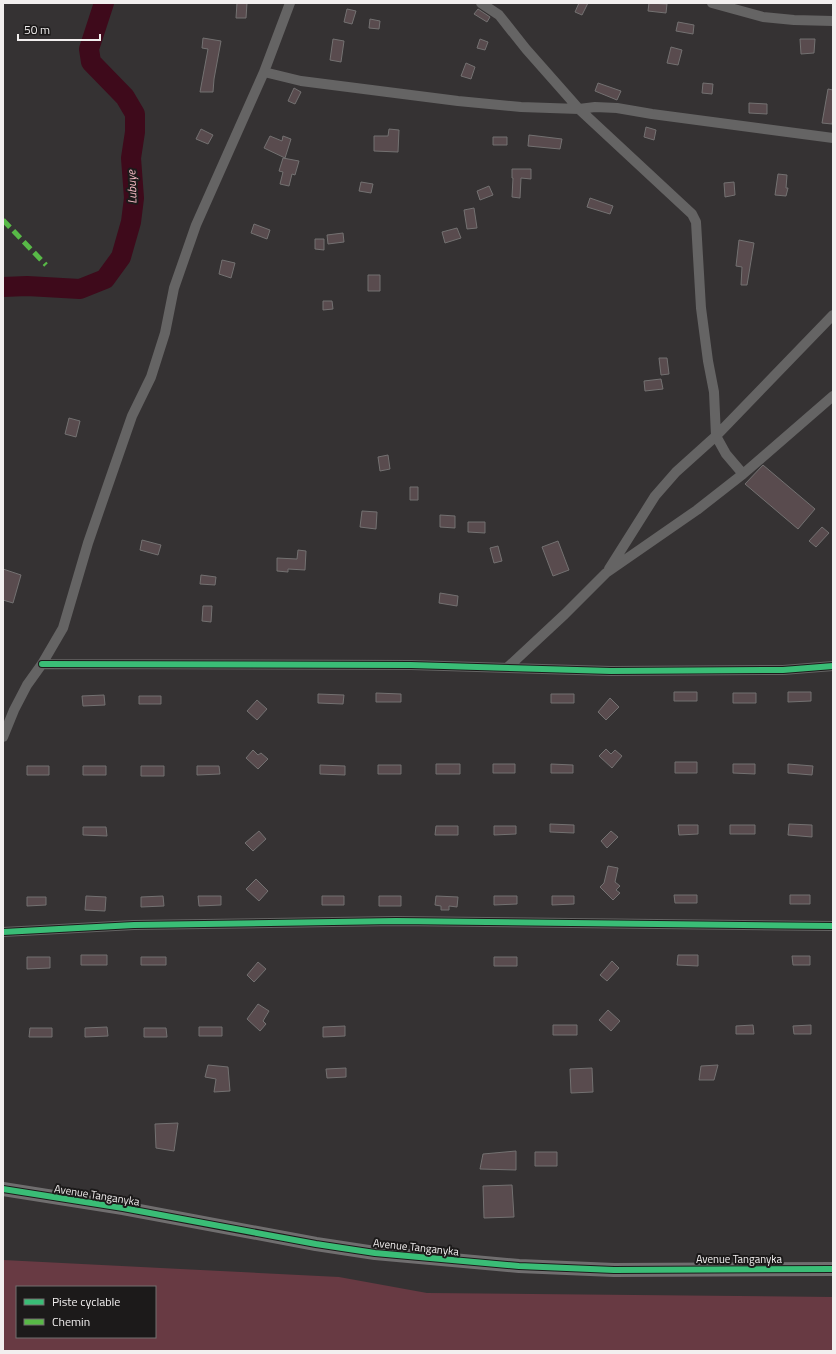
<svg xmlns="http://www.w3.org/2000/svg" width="836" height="1354" font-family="'Titillium Web',sans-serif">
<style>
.green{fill:#683a43;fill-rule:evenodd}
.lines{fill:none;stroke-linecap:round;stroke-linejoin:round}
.river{stroke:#3e0a1b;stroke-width:20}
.building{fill:#594b4e;stroke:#737171}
.street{stroke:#656464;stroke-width:10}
.secondary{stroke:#706e6f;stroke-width:14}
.quiet{stroke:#58b947;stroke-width:5;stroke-dasharray:10 5;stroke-linecap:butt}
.cycleway-casing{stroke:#1c1a1a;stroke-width:8}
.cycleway{stroke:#3abd76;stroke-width:6}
.labels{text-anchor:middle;stroke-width:4;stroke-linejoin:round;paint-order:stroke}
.street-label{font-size:11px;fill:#f2efef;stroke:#1c1a1a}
.water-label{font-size:12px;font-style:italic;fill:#f8bcc6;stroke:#1c1a1a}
</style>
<rect width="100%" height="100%" fill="#353233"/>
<path class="green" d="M3 1260 339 1277 427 1293 833 1297V1351H3ZM17 1287H155V1337H17Z"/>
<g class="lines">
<path class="river" d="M3 287 27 286 80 289 105 279 121 257 131 222 134 198 131 158 135 132V114L125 97 91 62 89 49 104 3"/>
</g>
<path class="building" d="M237 3H247L246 18H236Z
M579 3H588L582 15 575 12Z
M649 3 667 4 666 13 648 11Z
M347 9 356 11 352 24 344 22Z
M478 9 490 17 487 22 474 14Z
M370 19 380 21 379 29 369 28Z
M678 22 694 25 693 34 676 31Z
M203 38 221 41 214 79 213 92H200L208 49 202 48Z
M333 39 344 41 341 62 330 60Z
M480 39 488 42 485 50 477 48Z
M800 39H815L814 53 801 54Z
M671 47 682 50 678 65 667 63Z
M466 63 475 67 471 79 461 76Z
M598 83 621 91 617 100 595 91Z
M703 83 713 84 712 94 702 93Z
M294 88 301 92 295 104 288 101Z
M828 89 833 90V118L832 124 822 123Z
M749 103 767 104V114L749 113Z
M646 127 656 130 654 140 644 137Z
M201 129 213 135 208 144 196 139Z
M389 129 399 130 398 152 374 151V136H388Z
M529 135 562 139 560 149 528 146Z
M270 136 282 141 283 136 291 139 285 158 264 148Z
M493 137H507V145H493Z
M283 158 299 161 295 175 292 174 289 186 280 184 283 172 279 171Z
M512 169H531V179L521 178 520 198 512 197 513 178H512Z
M778 174 787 175 786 188H788L786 196 775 195Z
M361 182 373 184 371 193 359 191Z
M734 182 735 195 725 197 724 183Z
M489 186 493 195 480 200 477 191Z
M590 198 613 206 610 214 587 207Z
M474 208 477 228 467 229 464 210Z
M254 224 270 230 267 239 251 233Z
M457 228 461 238 445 243 442 232Z
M343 233 344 242 328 244 327 235Z
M315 239H324V250L315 249Z
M739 240 754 243 747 285H741L742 267 736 266Z
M222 260 235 263 231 278 219 274Z
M368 275H380V291H368Z
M323 301H332L333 309 323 310Z
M659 358H667L669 374 661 375Z
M661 379 663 389 645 391 644 381Z
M69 418 80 421 76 437 65 434Z
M388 455 390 469 380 471 378 457Z
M763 465 815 509 798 529 745 484Z
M410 487H418V500H410Z
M362 511 377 512 376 529 360 527Z
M440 515 455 516V528L440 527Z
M468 522H485V533L468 532Z
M822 527 829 533 816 547 809 541Z
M142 540 161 545 158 555 140 550Z
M558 541 569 570 553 576 542 547Z
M498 546 502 561 494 563 490 548Z
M298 550 306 551 305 570 288 569V572L277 571V558L297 559Z
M3 569 21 575 13 603 3 600Z
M201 575 216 577 215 585 200 584Z
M440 593 458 596 457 606 439 603Z
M203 606H212L211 622 202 621Z
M674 692H697V701H674Z
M788 692H811V701L788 702Z
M376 693 401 694V702H376Z
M733 693H756V703H733Z
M318 694 344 695 343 704 318 703Z
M551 694H574V703H551Z
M104 695 105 705 83 706 82 696Z
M139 696H161V704H139Z
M610 698 619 707 606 720 598 712Z
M257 700 267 709 257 720 247 711Z
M606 749 611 754 615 750 622 756 612 768 599 756Z
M253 750 258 755 261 753 268 759 258 769 246 758Z
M675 762H697V773H675Z
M436 764H460V774H436Z
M493 764H515V773H493Z
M551 764 573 765V773H551Z
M733 764H755V774L733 773Z
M788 764 813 766 812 775 788 773Z
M320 765 345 766V775L320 774Z
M378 765H401V774H378Z
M27 766H49V775H27Z
M83 766H106V775H83Z
M141 766H164V776H141Z
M197 766H219L220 774 197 775Z
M550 824 574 825V833L550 832Z
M789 824 812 825V837L788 835Z
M678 825H698V834L679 835Z
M730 825H755V834H730Z
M436 826H458V835H435Z
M494 826H516V834L494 835Z
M83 827H106L107 836 83 835Z
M259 831 266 839 253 851 245 843Z
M611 831 618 837 607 848 601 841Z
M608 866 618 868 615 882 620 886 616 890 620 893 613 900 600 887 604 883Z
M256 879 268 891 259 901 246 889Z
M674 895H697V903H675Z
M790 895H810V904H790Z
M86 896 106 897 105 911 85 910Z
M163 896 164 906 141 907V897Z
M198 896H221V905L199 906Z
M322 896H344V905H322Z
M379 896H401V906H379Z
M436 896 458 897 457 907 449 906V910H441V906L435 905Z
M494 896H517V904L494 905Z
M552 896H574V904L552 905Z
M27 897H46V905L27 906Z
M81 955H107V965H81Z
M678 955H698V966L677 965Z
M792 956H810V965H793Z
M27 957H50V968L27 969Z
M141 957H166V965H141Z
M494 957H517V966H494Z
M612 961 619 968 607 981 600 975Z
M258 962 266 969 254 982 247 975Z
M258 1004 269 1011 263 1021 266 1024 260 1031 247 1019Z
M608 1010 620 1021 611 1031 599 1020Z
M553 1025H577V1035H553Z
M753 1025 754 1034H736V1026Z
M811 1025V1034H794L793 1026Z
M345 1026V1036L323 1037V1027Z
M107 1027 108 1036 85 1037V1028Z
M199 1027H222V1036H199Z
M30 1028H52V1037H29Z
M144 1028H166L167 1037H144Z
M208 1065 228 1067 230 1091 214 1092 216 1079 205 1077Z
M718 1065 714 1080H699L701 1066Z
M346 1068V1077L327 1078 326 1069Z
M592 1068 593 1092 571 1093 570 1069Z
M178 1123 174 1151 156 1148 155 1124Z
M516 1151V1170L480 1169 483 1154Z
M535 1152H557V1166H535Z
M512 1185 514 1217 484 1218 483 1186Z"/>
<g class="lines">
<path class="street" d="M481 3 499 15 526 49 579 109 692 214 696 222 701 308 708 361 714 392 716 436 726 454 743 474
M712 3 763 17 794 20 833 21
M264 72 301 81 458 101 521 107 579 109 595 107 617 108 652 114 833 138
M609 569 655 496 676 472 716 436 833 315
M42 664 411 665 611 671 783 670 833 666
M508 667 565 614 606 573 697 510 743 474 833 396
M3 737 14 710 27 685 42 664 63 628 88 543 108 485 132 416 151 377 165 333 174 288 196 225 264 72 290 3
M3 932 134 925 396 921 833 926"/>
<path class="secondary" d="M3 1189 123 1208 316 1244 375 1253 519 1266 614 1270 833 1269"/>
<path class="quiet" d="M3 220 46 265"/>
<defs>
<path id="cycleway" d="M42 664 411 665 611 671 783 670 833 666
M3 932 134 925 396 921 833 926
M3 1189 123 1208 316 1244 375 1253 519 1266 614 1270 833 1269"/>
</defs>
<use href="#cycleway" class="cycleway-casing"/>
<use href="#cycleway" class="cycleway"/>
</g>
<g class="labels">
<g class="street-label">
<text transform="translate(97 1195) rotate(9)" y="4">Avenue Tanganyka</text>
<text transform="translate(416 1247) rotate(6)" y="4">Avenue Tanganyka</text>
<text x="739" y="1263">Avenue Tanganyka</text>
</g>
<g class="water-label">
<text transform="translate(132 187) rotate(-92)" y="4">Lubuye</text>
</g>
</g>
<rect width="836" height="1354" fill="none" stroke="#f2efef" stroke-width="8"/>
<rect x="16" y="1286" width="140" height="52" fill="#1c1a1a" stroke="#726f6f"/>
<rect x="24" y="1299" width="20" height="6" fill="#3abd76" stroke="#726f6f"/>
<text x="52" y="1306" font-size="12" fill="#f2efef">Piste cyclable</text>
<rect x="24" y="1319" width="20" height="6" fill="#58b947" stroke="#726f6f"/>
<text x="52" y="1326" font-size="12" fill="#f2efef">Chemin</text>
<path d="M18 34v6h82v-6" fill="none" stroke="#f2efef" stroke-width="2"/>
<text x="24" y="34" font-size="12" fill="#f2efef" stroke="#1c1a1a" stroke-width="3" paint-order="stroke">50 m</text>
</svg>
